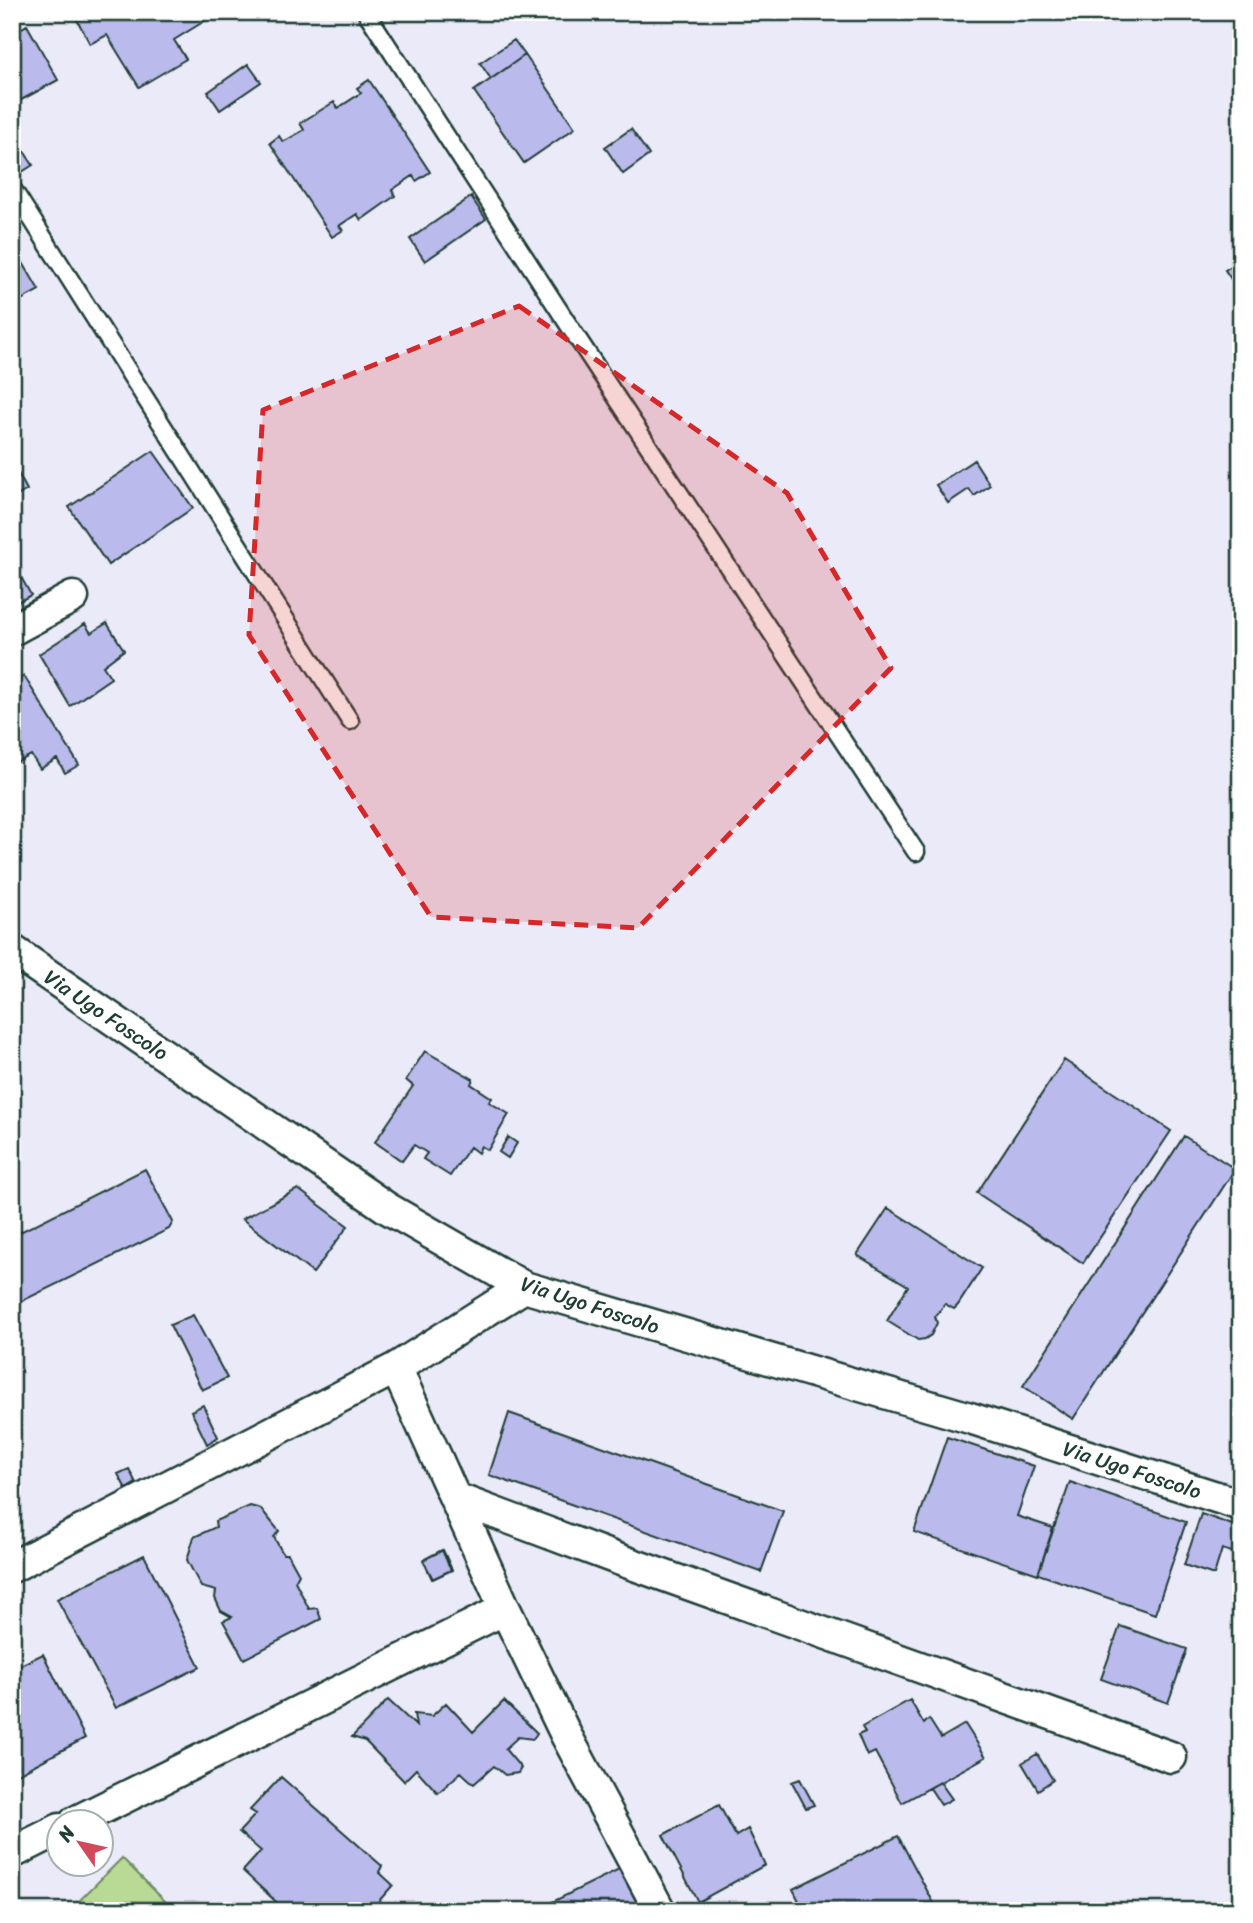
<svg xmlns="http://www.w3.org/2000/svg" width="1253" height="1923" font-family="Sriracha,sans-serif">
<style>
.pitch{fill:#b8da94;stroke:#6c8c64;stroke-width:2}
.building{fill:#bbbaec;stroke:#1f3d34;stroke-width:2}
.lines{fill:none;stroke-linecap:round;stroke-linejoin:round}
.lane-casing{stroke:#1f3d34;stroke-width:21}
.street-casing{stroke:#1f3d34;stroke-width:35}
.lane{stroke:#fff;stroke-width:16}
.street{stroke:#fff;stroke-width:30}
.marked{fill:#d62828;fill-opacity:0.2;stroke:#d62828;stroke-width:5;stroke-dasharray:14 9;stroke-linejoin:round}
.labels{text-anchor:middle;stroke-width:7;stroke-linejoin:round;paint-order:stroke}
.street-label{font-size:21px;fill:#1f3d34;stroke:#fff}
</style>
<rect width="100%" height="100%" fill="#ebeaf9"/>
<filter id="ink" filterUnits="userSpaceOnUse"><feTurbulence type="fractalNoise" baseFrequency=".0143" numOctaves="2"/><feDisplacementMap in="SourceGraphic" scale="14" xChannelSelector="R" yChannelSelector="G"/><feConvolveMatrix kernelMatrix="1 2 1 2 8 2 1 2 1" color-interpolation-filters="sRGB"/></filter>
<g filter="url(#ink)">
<path class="pitch" d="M122 1858 175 1911H69Z"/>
<path class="building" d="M81 12H219L174 40 186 59 139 87 107 35 90 44 75 16Z
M27 25 58 80 12 105V34Z
M514 40 525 55 491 79 480 63Z
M525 55 575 128 524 163 474 91Z
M248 64 261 82 220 110 208 92Z
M369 80 430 172 416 181 413 176 392 190 395 196 361 220 357 214 339 226 343 230 332 237 270 143 279 136 283 142 304 130 300 123 334 102 338 108 361 93 357 88Z
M631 129 649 155 623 174 605 147Z
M18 142 33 165 14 177 12 145Z
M471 197 486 219 425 261 410 239Z
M12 244 39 290 12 305Z
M1241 260V294L1225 270Z
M153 451 193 508 108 565 69 507Z
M974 460 990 485 974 496 969 489 948 503 936 485Z
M12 462 27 490 12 499Z
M12 561 31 595 12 605Z
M107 623 124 650 103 666 111 678 70 706 39 654 85 624 91 633Z
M24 676 79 765 65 773 57 759 40 769 31 755 12 765V682Z
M425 1051 473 1079 471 1084 492 1098 489 1102 509 1114 488 1150 481 1146 478 1153 470 1147 450 1176 423 1159 427 1153 414 1145 402 1161 375 1142 413 1086 406 1080Z
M1064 1060 1171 1131 1083 1263 977 1193Z
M1184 1136 1235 1169 1073 1419 1023 1386Z
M508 1137 517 1143 508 1158 499 1152Z
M145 1169 173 1222 169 1229 12 1306V1236Z
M298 1189 348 1226 313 1273 242 1219Z
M888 1208 982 1268 958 1305 954 1309 945 1304 935 1317 937 1323 931 1335 925 1339 918 1340 887 1321 908 1286 857 1255Z
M193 1315 227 1378 202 1390 170 1325Z
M203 1405 218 1437 207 1444 191 1411Z
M509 1413 783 1511 761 1572 489 1475Z
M947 1437 1034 1466 1017 1516 1053 1528 1038 1574 914 1532Z
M129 1469 136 1483 126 1489 118 1474Z
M1070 1482 1186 1522 1155 1614 1038 1574Z
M250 1506 261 1509 279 1531 274 1537 283 1554H288L299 1574 295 1581 309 1609 317 1608 321 1619 244 1659 223 1621 232 1617 221 1611 215 1598 216 1591 201 1587 187 1560 194 1537 216 1527 215 1521Z
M1201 1514 1241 1528V1555L1222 1549 1214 1575 1184 1565Z
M442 1550 451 1570 432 1579 423 1560Z
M443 1550 452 1570 433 1579 423 1560Z
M144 1555 200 1667 116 1708 57 1599Z
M1120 1626 1187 1649 1168 1703 1101 1679Z
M43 1654 85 1738 12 1777V1669Z
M388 1700 416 1726 414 1714 432 1716 446 1703 473 1732 504 1701 537 1733 533 1739 518 1737 505 1749 521 1768 518 1773 505 1775 494 1766 474 1784 461 1772 438 1793 416 1769 404 1781 365 1741 352 1737Z
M910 1700 924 1724 929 1719 941 1738 965 1724 986 1757 902 1803 875 1752 867 1756 858 1735 865 1732 862 1727Z
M1037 1754 1053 1780 1038 1790 1022 1763Z
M281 1777 382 1866 379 1872 393 1885 370 1911H286L243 1871 261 1851 239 1832 256 1814 250 1810Z
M800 1779 814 1805 806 1808 792 1782Z
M940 1782 952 1799 941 1805 930 1788Z
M719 1805 736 1836 748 1829 765 1865 698 1902 663 1835Z
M898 1836 938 1911H804L793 1889Z
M623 1867 645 1911H539L542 1907Z"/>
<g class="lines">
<defs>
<path id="lane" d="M366 12 568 324 916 852
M12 188 350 721"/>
<path id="street" d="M12 630 73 597
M12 950 387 1208 524 1287 970 1418 1241 1505
M396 1368 505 1609 566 1735 660 1911
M455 1498 615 1558 1171 1757
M12 1567 396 1368 524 1287
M75 1822 505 1609
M12 1853 60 1829"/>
</defs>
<use href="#lane" class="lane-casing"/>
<use href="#street" class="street-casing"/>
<use href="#lane" class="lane"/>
<use href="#street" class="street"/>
</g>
</g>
<path class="marked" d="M519 306 787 493 891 668 638 928 431 917 249 635 263 410Z"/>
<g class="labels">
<g class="street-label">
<text transform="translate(106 1015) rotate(34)" y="7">Via Ugo Foscolo</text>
<text transform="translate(590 1305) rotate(18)" y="7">Via Ugo Foscolo</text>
<text transform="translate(1132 1470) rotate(18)" y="7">Via Ugo Foscolo</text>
</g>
</g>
<rect width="1253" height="1923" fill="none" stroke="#fff" stroke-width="42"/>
<rect x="21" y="21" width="1211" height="1881" fill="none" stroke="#1f3d34" stroke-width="2.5" filter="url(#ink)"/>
<g transform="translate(80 1843) rotate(304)"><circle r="33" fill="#ffffff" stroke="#a5b1ae" stroke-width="2"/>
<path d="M0-5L12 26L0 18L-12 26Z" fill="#d1495b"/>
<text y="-10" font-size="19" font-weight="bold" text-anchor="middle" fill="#1f3d34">N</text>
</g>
</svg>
